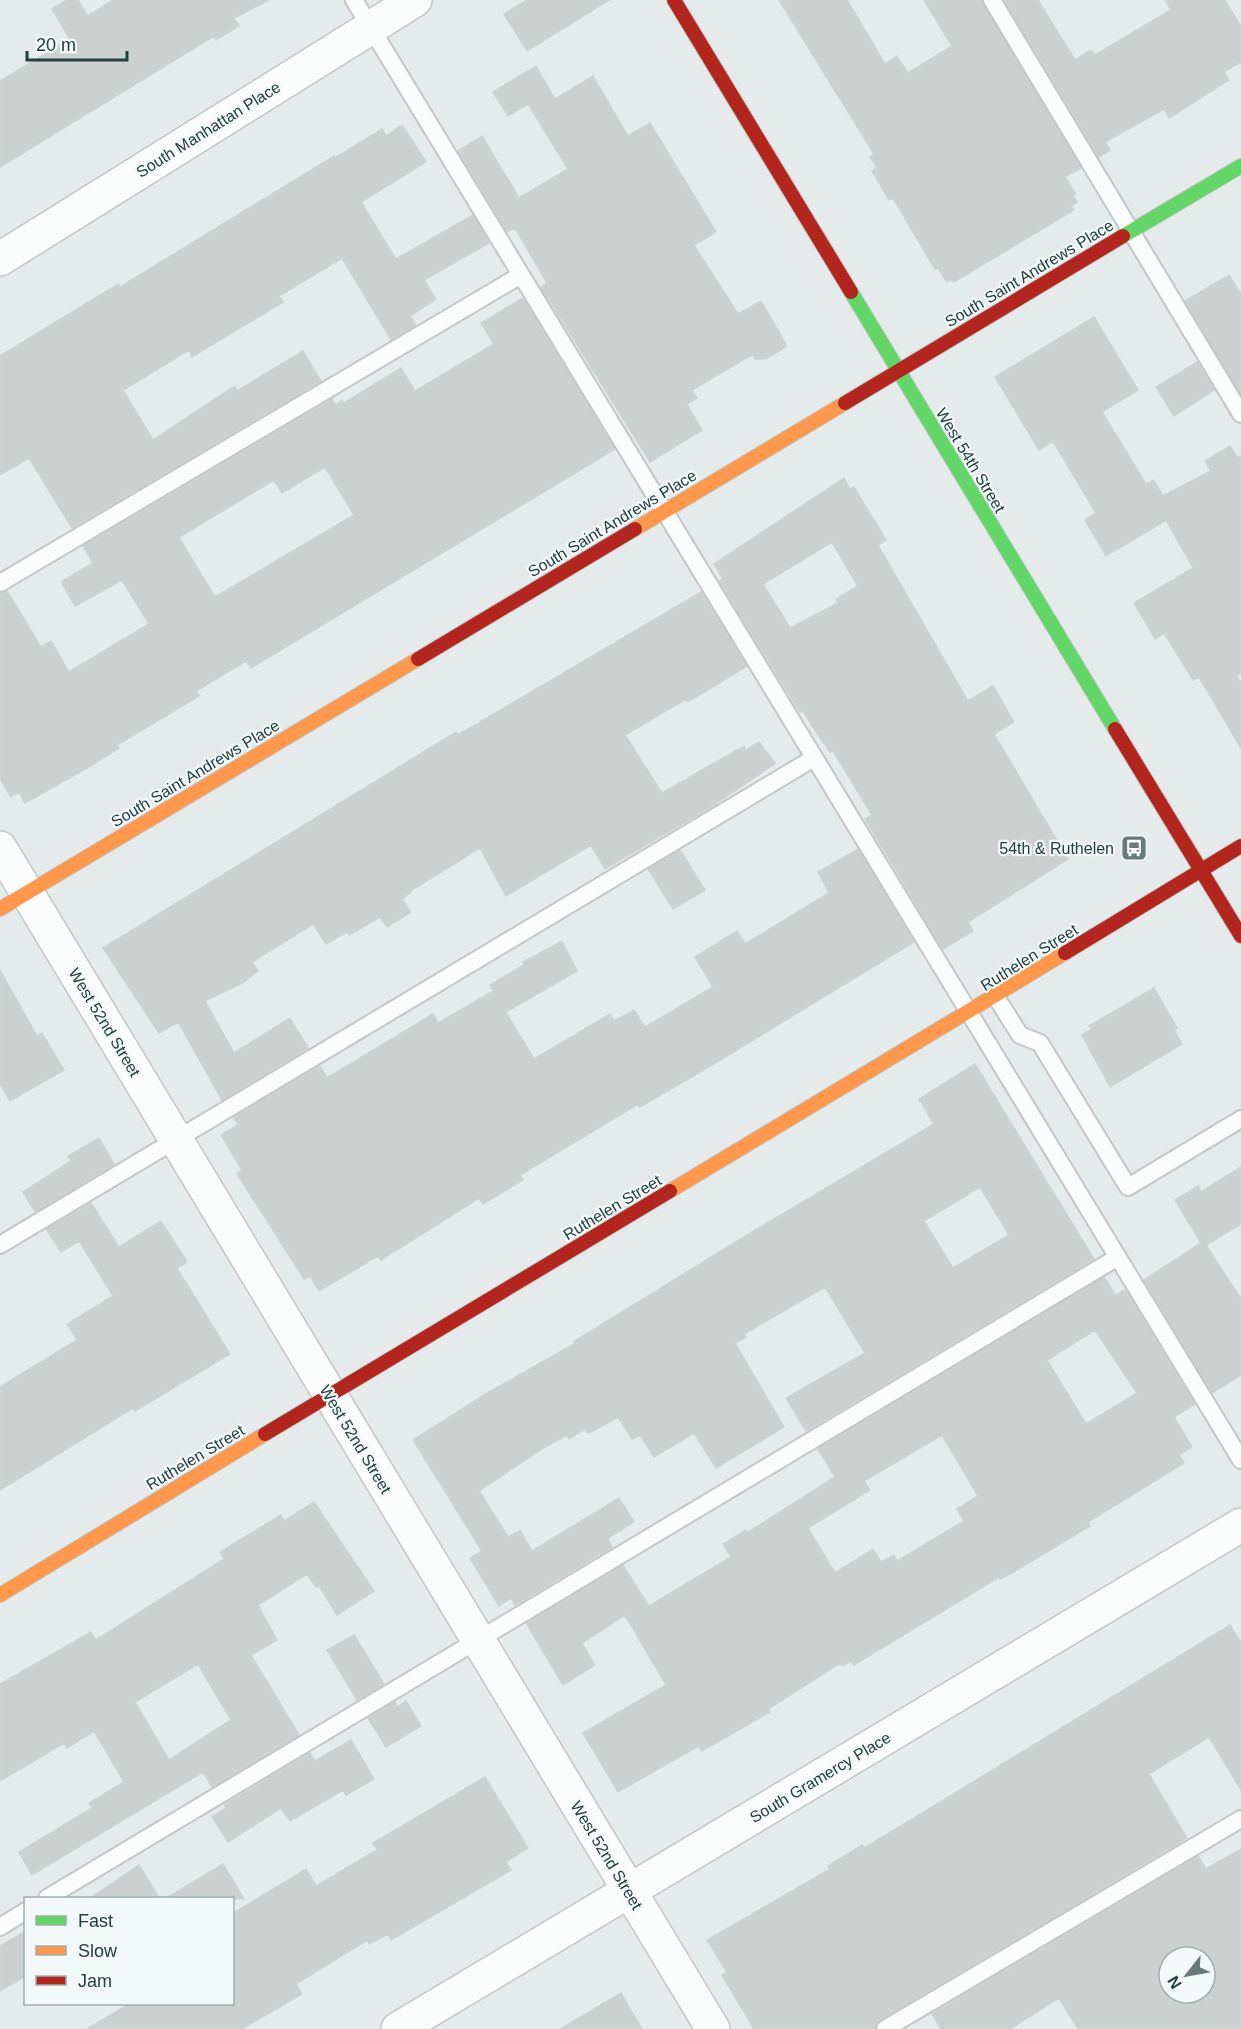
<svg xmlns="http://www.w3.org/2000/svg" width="1241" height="2029" font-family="Arial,sans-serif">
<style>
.building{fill:#ccd1d0;stroke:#cdd3d3;stroke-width:1.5;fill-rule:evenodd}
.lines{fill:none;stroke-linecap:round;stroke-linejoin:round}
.lane-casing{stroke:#c2c7c7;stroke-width:20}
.street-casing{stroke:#c2c7c7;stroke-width:36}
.fast-casing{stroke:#c0c8c7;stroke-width:16}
.slow-casing{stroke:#c0c8c7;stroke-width:16}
.jam-casing{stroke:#c0c8c7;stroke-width:16}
.lane{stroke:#fbfcfc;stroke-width:16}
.street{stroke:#fbfcfc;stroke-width:33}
.fast{stroke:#63d668;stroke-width:14}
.slow{stroke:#ff974d;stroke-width:14}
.jam{stroke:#b3261e;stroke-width:14}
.labels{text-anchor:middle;stroke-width:4.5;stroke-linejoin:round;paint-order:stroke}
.street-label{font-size:16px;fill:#213f3e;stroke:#f3f9f8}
.poi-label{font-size:16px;fill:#213f3e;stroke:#f3f9f8;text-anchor:end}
</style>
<rect width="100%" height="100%" fill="#e5eaea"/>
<path class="building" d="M67 0H78L88 16 113 0H269L234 18 239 26 216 40 214 36 0 167V81L70 39 52 9Z
M527 0H609L527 51 504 14Z
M779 0H847L885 64 897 56 908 73 952 46 924 0H982L1081 168 1065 177 1076 194 1073 196 1077 202 1071 206 1074 210 954 282 952 279 947 282 938 268 935 269 893 198 889 200 872 171 877 168 870 157 874 154Z
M1004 0H1038L1075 60 1091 50 1095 55 1171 10 1165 0H1225L1241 27V62L1224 72 1229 80 1169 118 1164 109 1105 142 1110 150 1099 157Z
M536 66 555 99 593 76 628 136 650 123 716 232 694 245 738 314 761 301 787 346 766 359H755L753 354 692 390 697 398 687 404 702 430 650 462 541 287 547 283 515 228 507 232 458 151 482 136 519 198 568 169 528 104 508 116 493 92Z
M402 125 426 162 361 202 396 259 473 215 489 243 424 280 436 299 410 316 416 325 391 340 342 258 279 296 283 302 192 357 189 350 123 390 153 440 235 386 237 391 303 351 321 381 72 528 29 458 0 475V356L118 284 120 287 334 156 335 158 382 129 386 136Z
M1229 275 1241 294V394L1185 301Z
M523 298 615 449 251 668 246 661 196 691 199 696 117 745 119 748 87 768 25 803 19 792 11 797 0 779V593L7 591 41 647 51 641 69 672 149 624 122 580 75 606 61 582 93 563 83 546 332 399 336 405 342 400 344 403 401 368 415 391 494 344 481 323ZM325 467 354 515 215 597 179 538 181 536 274 480 282 493Z
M1094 317 1138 390 1102 412 1146 484 1154 480 1163 496 1211 471 1205 461 1230 446 1238 458 1241 456V673L1236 676 1241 683V748L1199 677 1193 680 1164 633 1155 639 1134 603 1193 568 1166 520 1106 556 1085 520 1096 513 1053 441 1039 450 995 377Z
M1197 362 1214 390 1174 416 1156 387Z
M844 478 850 489 854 487 886 540 878 545 968 701 993 686 1014 722 994 734 1068 859 968 922 973 931 943 949 865 819 872 815 833 751 830 752 824 742 823 743 803 711 800 712 719 581 723 579 714 564ZM832 542 858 586 836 599 838 603 790 628 763 584Z
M701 592 747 666 688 702 686 699 625 735 662 793 744 746 746 750 759 742 775 763 773 765 714 805 605 869 591 845 506 896 480 848 410 891 411 892 402 899 411 912 387 927 380 917 349 935 347 932 326 944 313 924 252 962 258 971 244 982 205 1001 234 1053 290 1018 308 1048 222 1100 178 1022 159 1033 103 948 456 732 458 735Z
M858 849 914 942 707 1068 640 1107 638 1104 520 1175 523 1180 483 1204 479 1198 381 1260 378 1256 319 1291 310 1276 304 1279 237 1174 242 1170 221 1135 238 1125 234 1117 320 1066 327 1078 433 1014 438 1023 493 991 534 1059 610 1014 614 1021 634 1010 645 1027 713 987 695 957 737 931 745 944 829 893 818 872Z
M680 850 705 890 673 909 648 869Z
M562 941 577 971 506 1012 490 985 524 965 523 962Z
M0 970 37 1036 42 1033 64 1070 10 1101 0 1084Z
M1154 988 1177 1028 1174 1030 1182 1044 1110 1087 1082 1035 1092 1029 1089 1026Z
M975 1064 1094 1259 806 1431 786 1398 865 1353 825 1287 744 1334 746 1337 735 1343 784 1427 716 1468 694 1433 654 1457 640 1435 632 1439 618 1417 593 1431 587 1433 585 1429 569 1439 567 1435 545 1447 479 1491 508 1537 520 1530 532 1551 619 1498 634 1522 608 1538 612 1547 515 1605 511 1598 499 1606 470 1558 482 1551 413 1440 489 1392 574 1344 573 1342 752 1232 934 1124 919 1099ZM980 1187 1009 1235 953 1268 924 1221Z
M99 1138 114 1164 35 1212 23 1192 71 1161 68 1156Z
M1241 1167V1224L1206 1245 1241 1299V1375L1212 1393 1144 1280 1201 1243 1175 1200 1198 1186 1201 1192Z
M91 1203 119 1247 161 1221 186 1260V1263L177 1268 230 1354 135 1411 133 1408 0 1490V1387L77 1340 67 1324 113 1296 79 1241 61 1252 46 1229Z
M1104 1277 1115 1295 1125 1290 1195 1404 1174 1417 1192 1447 1179 1455 1184 1463 1088 1522 1090 1526 1012 1573 1000 1579 999 1577 854 1665 851 1661 843 1666 841 1664 837 1665 768 1709 770 1712 702 1751 698 1746 695 1748 618 1792 583 1733 666 1685 625 1615 582 1643 595 1665 563 1685 526 1623 623 1565 649 1606 731 1557 723 1544 746 1530 747 1533 835 1477 818 1449ZM1095 1330 1137 1393 1086 1424 1047 1360ZM942 1435 978 1496 957 1509 964 1521 897 1561 894 1555 881 1562 873 1549 835 1573 808 1528 870 1490 864 1481Z
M314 1502 374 1591 337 1615 319 1586 316 1587 307 1574 258 1605 277 1640 251 1655 299 1735 212 1787 203 1772 32 1875 19 1852 92 1808 89 1803 124 1782 94 1731 67 1748 64 1743 0 1781V1684L91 1632 96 1640 224 1559 220 1552 281 1515 284 1521ZM198 1664 231 1720 169 1760 135 1702Z
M1230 1625 1241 1643V1790L1209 1737 1149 1774 1187 1838 880 2020 875 2029H754L722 1975 727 1972 707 1940 830 1869 828 1866 862 1845 864 1848 914 1818Z
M354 1635 384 1684 357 1700 327 1650Z
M406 1701 421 1726 386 1747 368 1718 395 1702 397 1707Z
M351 1740 374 1779 346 1795 343 1790 290 1821 281 1808 228 1842 212 1817 226 1808 224 1805 310 1753 315 1761Z
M485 1777 528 1848 506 1862 511 1870 391 1940 388 1934 369 1944 367 1940 296 1984 302 1994 242 2029H87L129 2004H232V1914L306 1869 316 1886 377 1850 373 1843Z
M1241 1849V2029H1078L1059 1998 1010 2029H941L932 2014 1198 1856 1206 1869ZM1169 1957H1205V1993H1169Z
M223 1864 244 1899H165Z
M139 1865 160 1899H89Z
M26 1931V1976L0 1991V1946Z
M621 1993 642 2029H560Z"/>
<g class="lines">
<defs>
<path id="lane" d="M354 0 1241 1460
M992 0 1241 414
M0 583 521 275
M996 997 1020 1035 1040 1043 1128 1187 1241 1119
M0 1245 814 758
M47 1898 1118 1257
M0 1927 26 1911
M885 2029 1241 1819"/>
<path id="street" d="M0 259 415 0
M0 848 713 2029
M398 2029 1241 1525"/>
<path id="fast" d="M1123 236 1241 166
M851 292 1115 729"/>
<path id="slow" d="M635 529 845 403
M0 909 418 659
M670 1191 1065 953
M0 1595 265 1434"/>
<path id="jam" d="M674 0 851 292
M845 403 1123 236
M418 659 635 529
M1115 729 1241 936
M1065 953 1241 846
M265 1434 670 1191"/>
</defs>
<use href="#lane" class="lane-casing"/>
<use href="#street" class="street-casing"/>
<use href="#fast" class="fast-casing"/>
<use href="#slow" class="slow-casing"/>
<use href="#jam" class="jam-casing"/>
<use href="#lane" class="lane"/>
<use href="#street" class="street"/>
<use href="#fast" class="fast"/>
<use href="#slow" class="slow"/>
<use href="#jam" class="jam"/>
</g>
<defs>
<symbol id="bus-square" viewBox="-11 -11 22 22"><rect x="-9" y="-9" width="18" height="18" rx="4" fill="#667b7a" stroke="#f3f9f8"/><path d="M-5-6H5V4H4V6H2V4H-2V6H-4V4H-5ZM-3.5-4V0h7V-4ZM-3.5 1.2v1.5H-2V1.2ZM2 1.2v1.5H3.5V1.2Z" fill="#fff"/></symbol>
</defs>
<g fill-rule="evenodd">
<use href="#bus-square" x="1119" y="833" width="30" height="30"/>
</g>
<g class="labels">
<g class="street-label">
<text transform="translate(208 129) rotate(-32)" y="6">South Manhattan Place</text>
<text transform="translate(1029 273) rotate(-31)" y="6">South Saint Andrews Place</text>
<text transform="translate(971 460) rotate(59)" y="6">West 54th Street</text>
<text transform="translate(612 523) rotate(-31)" y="6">South Saint Andrews Place</text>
<text transform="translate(195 773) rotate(-31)" y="6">South Saint Andrews Place</text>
<text transform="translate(1029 957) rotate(-32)" y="6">Ruthelen Street</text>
<text transform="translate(105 1022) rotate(59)" y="6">West 52nd Street</text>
<text transform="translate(612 1207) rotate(-31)" y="6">Ruthelen Street</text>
<text transform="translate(356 1439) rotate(59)" y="6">West 52nd Street</text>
<text transform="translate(195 1457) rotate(-31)" y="6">Ruthelen Street</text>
<text transform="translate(820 1777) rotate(-31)" y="6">South Gramercy Place</text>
<text transform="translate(607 1855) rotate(59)" y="6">West 52nd Street</text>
</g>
<g class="poi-label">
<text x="1114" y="854">54th &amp; Ruthelen</text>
</g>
</g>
<rect x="24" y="1897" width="210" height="108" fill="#f3f9f8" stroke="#9fafae" stroke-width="1.5"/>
<rect x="36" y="1916" width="30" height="9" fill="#63d668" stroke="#9fafae" stroke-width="1.5"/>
<text x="78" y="1927" font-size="18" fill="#213f3e">Fast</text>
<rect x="36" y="1946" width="30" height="9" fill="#ff974d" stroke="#9fafae" stroke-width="1.5"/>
<text x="78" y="1957" font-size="18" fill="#213f3e">Slow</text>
<rect x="36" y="1976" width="30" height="9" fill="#b3261e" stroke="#9fafae" stroke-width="1.5"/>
<text x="78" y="1987" font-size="18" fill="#213f3e">Jam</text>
<g transform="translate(1187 1975) rotate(239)"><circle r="28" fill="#f3f9f8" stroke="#9fafae" stroke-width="1.5"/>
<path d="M0-4.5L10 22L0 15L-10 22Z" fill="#667b7a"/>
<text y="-9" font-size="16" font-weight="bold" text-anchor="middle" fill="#213f3e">N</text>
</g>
<path d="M27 51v9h100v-9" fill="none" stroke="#213f3e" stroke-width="3"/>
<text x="36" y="51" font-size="18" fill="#213f3e" stroke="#f3f9f8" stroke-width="4.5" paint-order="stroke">20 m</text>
</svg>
